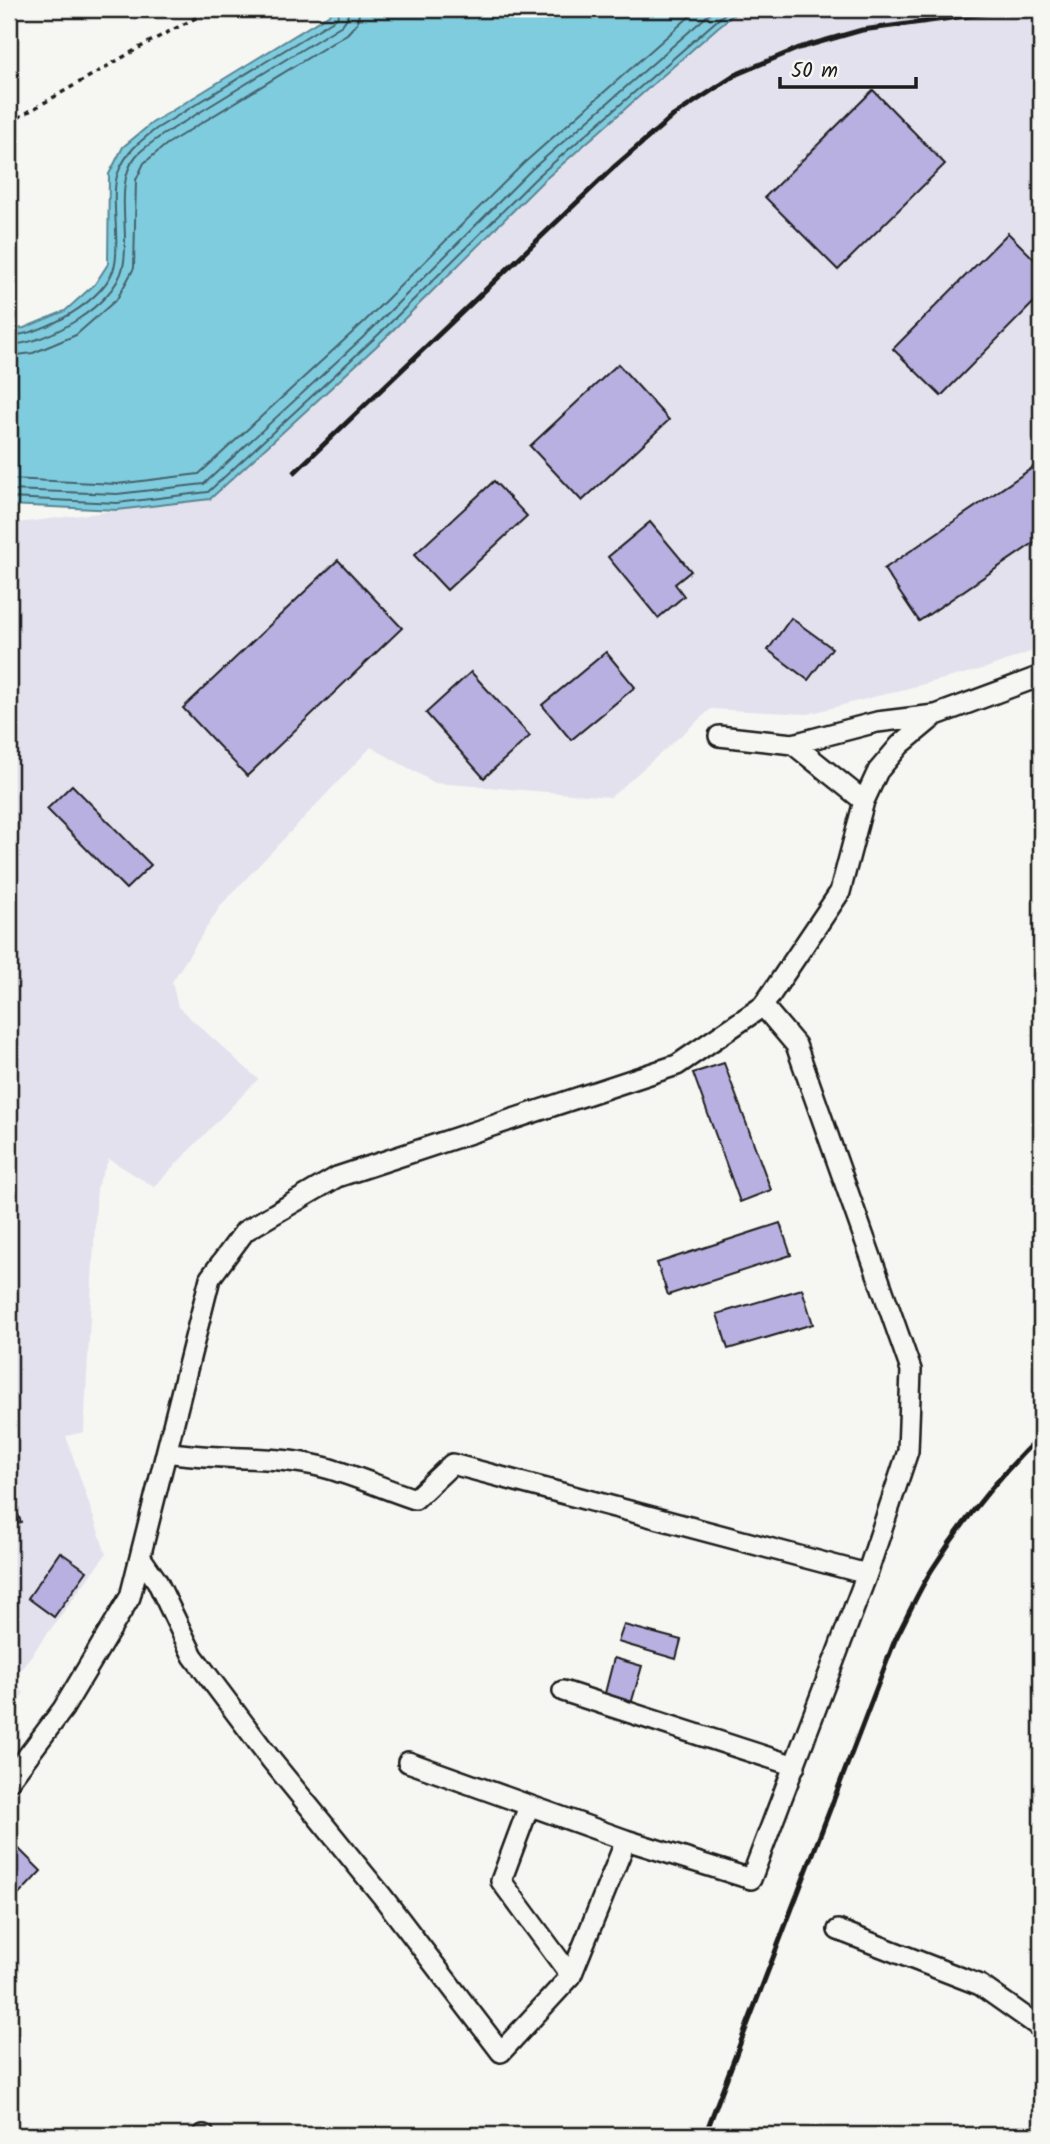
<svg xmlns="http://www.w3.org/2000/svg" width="1050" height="2144" font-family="Kalam,sans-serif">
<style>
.built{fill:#e3e1ed}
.water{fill:#80ccdf;stroke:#588691;stroke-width:2}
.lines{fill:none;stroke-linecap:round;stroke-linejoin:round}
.shore{stroke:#44626a;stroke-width:2}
.building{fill:#b7b0e1;stroke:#1c1c1c;stroke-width:2}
.minor-casing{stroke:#1c1c1c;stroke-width:24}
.path{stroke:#1c1c1c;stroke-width:3.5;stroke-dasharray:5 5;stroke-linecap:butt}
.minor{stroke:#f6f6f2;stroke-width:19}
.rail{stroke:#1c1c1c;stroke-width:5}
</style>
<rect width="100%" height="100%" fill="#f6f6f2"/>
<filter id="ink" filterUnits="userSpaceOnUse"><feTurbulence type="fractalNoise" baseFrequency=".0143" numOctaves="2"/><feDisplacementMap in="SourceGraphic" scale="14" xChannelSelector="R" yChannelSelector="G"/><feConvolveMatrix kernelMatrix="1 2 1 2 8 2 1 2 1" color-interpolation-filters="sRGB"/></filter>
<g filter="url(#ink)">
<path class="built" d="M741 9H1041V648L986 668 808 714 711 709 611 797 435 783 371 747 221 905 172 982 178 1007 258 1079 154 1187 109 1159 97 1186 84 1432 66 1436 106 1554 11 1683 24 1693 9 1713V524L210 499 383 340 542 182 718 27Z"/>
<path class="water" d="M338 9H741L718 27 542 182 383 340 210 499 117 510 9 505V330L24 328 65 311 95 284 108 264 109 174 123 147 152 123Z"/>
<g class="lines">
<path class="shore" d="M9 336C42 335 108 300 115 264 120 240 110 193 118 173 126 152 139 142 156 129L337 18 340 9
M9 345C46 344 114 306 123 267 131 234 113 184 136 156 142 149 153 142 161 136L342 25 347 18 349 9
M9 356 33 353 76 335 117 299 134 268 136 180 144 163 167 144 347 34 357 23 360 9
M9 479 117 484 199 474 365 321 524 163 698 9
M9 490 117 494 204 484 372 329 531 170 715 9
M9 498 117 503 208 492 378 335 537 177 730 9"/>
</g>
<path class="building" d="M873 90 945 164 838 270 765 197Z
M1008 233 1041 266V295L941 396 893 349Z
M618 364 669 420 582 501 530 446Z
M1041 462V538L919 621 884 569Z
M494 481 527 516 447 590 414 555Z
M650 522 691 571 675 584 684 596 658 618 608 557Z
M338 560 402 628 247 776 183 708Z
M791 618 832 648 808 680 768 650Z
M606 652 635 687 571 740 542 705Z
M471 672 530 736 484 778 426 713Z
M72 785 151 865 126 889 47 809Z
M724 1063 771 1190 740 1202 693 1073Z
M780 1223 791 1255 668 1295 657 1263Z
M802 1289 813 1324 728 1349 717 1314Z
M9 1493 21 1522 9 1527Z
M60 1552 87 1571 54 1617 28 1598Z
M624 1625 681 1640 676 1659 618 1642Z
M614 1658 642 1666 631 1704 604 1697Z
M17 1847 41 1871 9 1905V1856Z"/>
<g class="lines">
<defs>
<path id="minor" d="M719 736 793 744 877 722 935 715
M793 744 864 801
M167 1452C218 1461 271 1454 323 1467 354 1475 384 1489 415 1499L452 1464 867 1574
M141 1558 157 1581 193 1656 272 1761 382 1896 501 2052 571 1976 626 1840 751 1879 867 1574 908 1451 911 1370 796 1045 763 1006
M563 1691 795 1766
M408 1762 626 1840
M9 1781 63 1709 130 1597 210 1278 245 1231 337 1177 677 1065 763 1006 840 892 864 801 878 771 900 745 936 715 1041 676
M529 1806 501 1881 571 1976
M838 1930 980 1985 1041 2028
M203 2135H204"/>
</defs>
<use href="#minor" class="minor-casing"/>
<path class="path" d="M9 123 151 41 213 9"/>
<use href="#minor" class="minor"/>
<path class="rail" d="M295 472 613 168 673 116 737 74 799 48 862 30 997 12 1041 15
M705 2135 895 1640C908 1616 918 1591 933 1568 964 1519 1000 1475 1041 1435"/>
</g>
</g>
<rect width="1050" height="2144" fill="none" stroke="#f6f6f2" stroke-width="35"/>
<rect x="18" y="18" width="1015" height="2109" fill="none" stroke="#1c1c1c" stroke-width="2.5" filter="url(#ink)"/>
<path d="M780 77v10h136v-10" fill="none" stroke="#1c1c1c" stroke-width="3.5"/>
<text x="791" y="77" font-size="21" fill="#1c1c1c" stroke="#f6f6f2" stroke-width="5" paint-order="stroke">50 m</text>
</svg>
